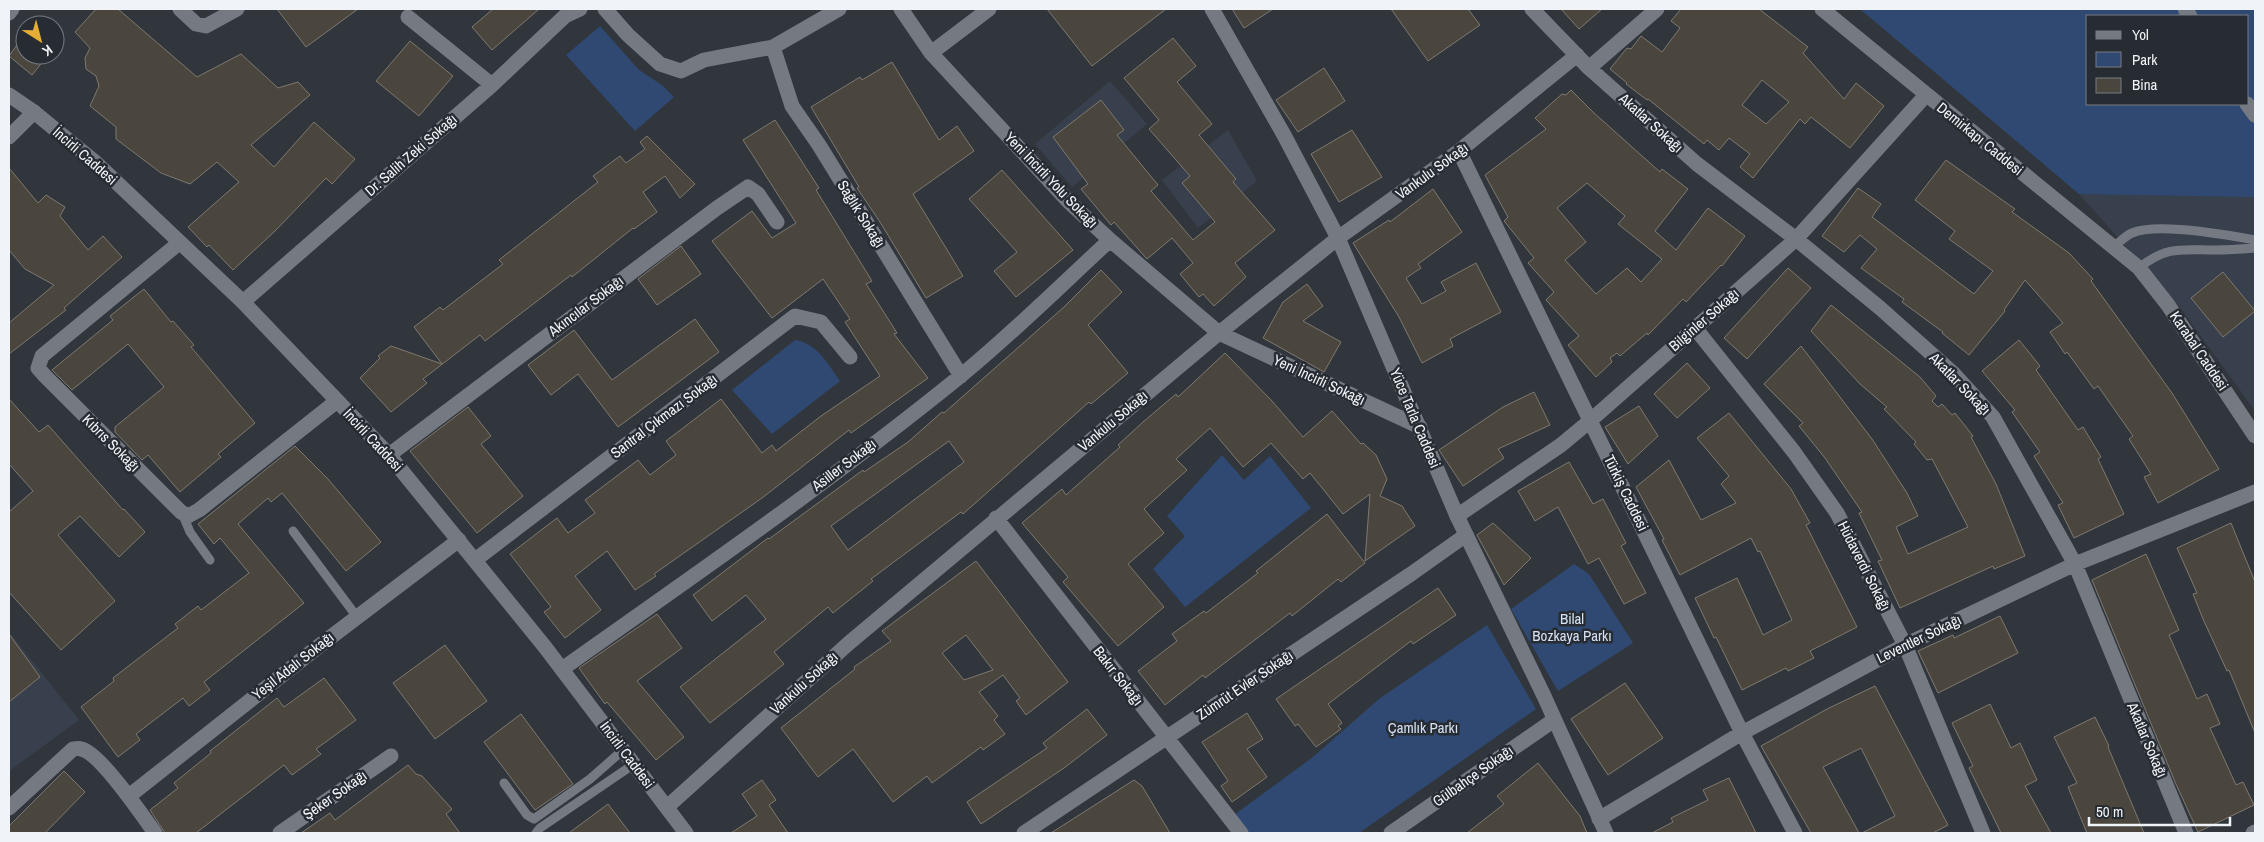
<svg xmlns="http://www.w3.org/2000/svg" width="2264" height="842" font-family="'Archivo Narrow',sans-serif">
<style>
.built{fill:#38404d;fill-rule:evenodd}
.green{fill:#2f4973;fill-rule:evenodd}
.building{fill:#4a463e;stroke:#7e7970;fill-rule:evenodd}
.lines{fill:none;stroke-linecap:round;stroke-linejoin:round}
.lane{stroke:#757a82;stroke-width:9}
.street{stroke:#757a82;stroke-width:15}
.secondary{stroke:#757a82;stroke-width:15}
.labels{text-anchor:middle;stroke-width:5;stroke-linejoin:round;paint-order:stroke}
.street-label{font-size:15px;fill:#f0f3f8;stroke:#272c33}
.park-label{font-size:15px;fill:#d5e1f3;stroke:#272c33}
</style>
<rect width="100%" height="100%" fill="#31363d"/>
<path class="built" d="M1860 9H2255V411L2179 306 2079 194ZM2088 16H2248V104H2088Z
M1110 81 1147 124 1072 187 1035 144Z
M1228 130 1257 181 1198 228 1162 180Z
M9 632 79 720 9 771Z"/>
<path class="green" d="M1860 9H2255V197L2079 194ZM2088 16H2248V104H2088Z
M600 26 639 70 662 85 674 97 635 131 566 55Z
M795 340C817 343 828 364 840 381L772 434 732 390Z
M1222 455 1244 480 1270 456 1311 508 1185 607 1153 569 1185 536 1167 516Z
M1574 564 1589 574 1633 643 1558 691 1511 609Z
M1487 625 1536 709 1359 833H1248L1234 815 1313 757 1379 699Z"/>
<path class="building" d="M96 9H118L197 77 241 54 278 88 298 82 310 95 251 145 274 167 314 122 355 159 332 184 326 178 275 231 233 270 209 245 207 247 188 227 239 182 217 162 190 184 161 173 116 139V127L90 106 99 86 96 76 86 69 85 58 90 48 75 32Z
M277 9H358L306 47Z
M493 9H539L492 50 472 27Z
M1047 9H1166L1092 66Z
M1232 9H1273L1244 28Z
M1391 9H1468L1480 25 1428 61Z
M1561 9H1602L1579 29Z
M1681 9H1759L1808 47 1803 53 1844 99 1856 83 1884 106 1850 148 1811 117 1805 124 1800 119 1753 178 1740 167 1750 154 1729 138 1719 150 1707 140 1704 144 1648 99 1647 100 1626 84 1627 83 1610 69 1627 48 1631 49 1641 36 1662 52 1680 28 1671 21ZM1762 80 1789 102 1766 124 1742 105Z
M25 34V55H48L32 75 9 56Z
M1173 38 1196 66 1177 82 1212 124 1199 135 1236 179 1233 182 1275 230 1235 263 1246 277 1214 306 1203 294 1199 297 1180 274 1193 263 1172 238 1147 259 1114 222 1111 225 1081 189 1088 184 1053 137 1101 100 1124 130 1117 135 1158 185 1151 191 1193 240 1215 222 1182 183 1190 176 1149 129 1159 120 1124 78Z
M410 41 453 76 419 116 376 81Z
M892 62 939 140 957 126 974 151 913 194 963 276 926 298 880 222 857 188 859 187 811 107 860 77 862 80Z
M1324 68 1345 101 1298 132 1276 100Z
M1571 90 1594 113 1660 172 1662 169 1688 189 1655 231 1676 250 1708 208 1745 236 1722 266 1721 265 1686 302 1683 299 1648 335 1647 333 1620 356 1617 353 1610 358 1612 362 1596 377 1568 345 1579 336 1546 300 1554 292 1528 263 1534 258 1504 221 1508 217 1485 175 1546 129 1535 118 1562 94 1566 95ZM1587 183 1625 216 1618 224 1662 259 1641 282 1627 268 1596 294 1565 260 1586 242 1557 208Z
M775 120 819 188 816 190 872 281 866 284 897 333 894 334 928 378 851 433 849 430 762 498 654 574 656 576 635 590 607 551 575 576 601 610 565 638 544 612 551 607 510 554 557 518 568 533 595 513 585 500 638 460 650 475 676 455 666 441 721 399 762 453 772 445 776 451 821 416 880 376 845 322 850 319 823 279 772 318 712 241 752 211 772 238 796 223 743 140Z
M1352 130 1382 177 1339 202 1311 154Z
M647 136 695 184 680 198 665 176 643 192 657 212 634 229 633 228 572 277 571 275 485 341 480 335 423 379 427 383 391 412 360 378 380 358 378 356 391 346 442 364 414 327 440 307 443 310 503 264 499 260 598 182 593 176 620 156 626 163 645 149 640 142Z
M1946 160 2015 209 2012 212 2069 253 2093 279 2091 281 2172 393 2219 469 2158 503 2144 477 2151 474 2129 439 2133 436 2098 386 2094 389 2067 352 2065 354 2050 332 2063 323 2025 280 2004 310 2005 311 1969 355 1942 333 1943 332 1902 302 1904 299 1861 268 1877 249 1860 235 1844 252 1822 236 1858 188 1881 204 1872 217 1974 294 1993 271 1949 239 1955 231 1915 200Z
M9 168 38 203 46 195 65 207 60 216 88 250 103 236 122 257 64 308 66 310 9 354V323L54 285 25 269 9 250Z
M1002 170 1073 250 1016 297 994 271 1017 252 969 199Z
M1433 189 1462 232 1418 264 1421 268 1406 278 1422 304 1446 291 1441 282 1476 263 1501 312 1450 339 1453 346 1422 363 1399 317 1353 243 1389 220 1390 222Z
M681 246 701 274 657 305 638 279Z
M1788 268 1811 288 1747 359 1724 338Z
M1101 270 1122 292 1088 325 1128 373 1091 404 1089 402 963 514 961 512 871 579 873 581 833 613 828 607 774 652 784 664 710 723 680 687 766 619 746 595 712 621 693 595 768 538 769 539 863 470 864 472 908 442 942 412 944 413 1064 307ZM949 441 964 462 848 550 831 526Z
M2223 272 2255 311 2223 337 2191 298Z
M1307 284 1323 306 1303 321 1341 342 1324 372 1263 338 1283 302Z
M144 289 171 322 173 321 194 345 191 347 255 423 218 454 221 457 180 492 148 455 142 460 115 432V427L164 387 128 344 72 390 52 370 113 320 110 316Z
M1831 305 1920 377 1936 396 1932 401 1938 407 1942 404 1952 415 1955 413 1973 436 1971 437 1996 484 2025 556 1994 569 1993 566 1900 608 1878 561 1882 560 1859 513 1862 512 1825 458 1799 426 1803 423 1764 384 1801 346 1872 439 1907 493 1918 516 1896 527 1908 554 1968 527 1932 459 1927 460 1914 444 1916 442 1884 409 1887 407 1860 384 1811 331Z
M695 319 719 352 618 427 578 374 551 395 528 365 574 330 612 380Z
M2019 340 2040 366 2036 370 2078 430 2083 427 2101 457 2098 459 2124 514 2074 538 2058 505 2063 503 2034 456 2040 452 2012 412 2015 410 1982 371Z
M1225 353 1272 401 1303 437 1332 411 1361 444 1363 443 1376 455 1387 479 1380 496 1402 506 1415 526 1365 561 1370 494 1343 514 1310 473 1303 479 1271 443 1243 467 1210 428 1176 459 1187 470 1144 509 1164 533 1128 564 1164 607 1118 646 1063 582 1068 577 1022 523 1062 489 1066 495 1120 447 1118 445 1143 422 1176 394 1178 397Z
M1687 363 1710 388 1677 418 1654 394Z
M1534 392 1550 425 1498 449 1504 458 1463 486 1439 450 1503 407Z
M9 399 39 432 48 425 123 510 124 509 145 532 119 557 80 516 58 535 115 601 61 650 9 592V512L33 491 9 464Z
M1639 406 1658 436 1628 464 1605 427Z
M468 407 491 436 481 444 523 496 477 533 410 451Z
M1729 413 1791 489 1810 523 1806 525 1857 627 1810 651 1814 658 1788 671 1786 668 1742 690 1716 637 1714 638 1695 598 1737 578 1763 635 1792 620 1760 551 1758 552 1751 538 1680 575 1662 540 1664 539 1636 487 1669 460 1701 520 1736 503 1721 484 1729 476 1697 438Z
M295 446 328 479 381 542 346 571 282 493 271 502 268 498 238 524 304 603 204 682 210 690 189 706 183 698 136 734 140 740 118 757 81 707 114 681 113 678 178 628 175 624 198 606 201 610 249 573 220 538 214 544 198 524Z
M1569 462 1593 504 1603 499 1626 543 1621 546 1646 593 1624 604 1599 558 1588 564 1558 507 1535 521 1518 491Z
M1327 514 1365 563 1341 582 1338 579 1292 616 1290 613 1205 678 1203 675 1165 705 1138 671 1177 641 1172 634 1204 611 1206 613 1258 573 1256 571Z
M1493 523 1531 558 1504 585 1477 535Z
M2231 523 2255 582V733L2229 670 2227 671 2203 619 2193 594 2197 593 2177 548Z
M2146 554 2179 630 2169 635 2197 699 2207 694 2220 724 2210 728 2236 785 2243 782 2254 805 2198 832 2175 782 2092 580Z
M976 561 1068 682 1026 715 1016 701 1020 698 1003 675 979 692 998 716 994 720 1005 734 983 750 981 747 932 783 927 776 893 802 853 749 818 777 781 728 855 669 854 667 891 641 882 631ZM966 635 993 670 964 680 942 653Z
M1438 588 1456 615 1413 644 1411 641 1328 704 1342 723 1338 726 1341 729 1316 747 1298 724 1295 726 1276 699Z
M657 614 682 648 637 681 684 737 656 760 607 702 605 704 579 668Z
M2000 616 2018 653 1938 693 1918 651 1953 635 1954 638Z
M9 634 40 677 9 702Z
M445 645 487 701 435 739 393 683Z
M324 678 356 720 316 749 321 754 292 775 284 765 196 833H165L150 810 178 788 174 783 211 753 210 751 277 698 284 707Z
M1625 683 1663 738 1608 775 1571 719Z
M1875 686 1948 825 1933 833H1862L1895 816 1861 748 1823 767 1859 833H1811L1761 746 1827 709Z
M1990 704 2011 748 2020 743 2037 780 2025 786 2051 833H2001L1969 768 1973 766 1952 723Z
M1087 709 1107 735 1064 768 981 824 967 802 1047 748 1043 743Z
M1247 713 1263 739 1247 749 1267 777 1232 802 1221 786 1228 781 1202 742Z
M521 714 573 784 535 810 484 742Z
M2095 717 2109 746 2108 747 2144 833H2087L2068 787 2077 783 2054 737Z
M1538 763 1580 816 1587 833H1467L1504 804 1497 796Z
M408 765 416 774 422 776 452 809 446 814 460 833H301L330 813 335 820Z
M64 771 85 792 45 833H9V826Z
M1729 778 1756 833H1652L1673 822 1671 818 1708 800 1703 790Z
M762 780 776 800 769 805 788 833H731L757 816 742 794Z
M1134 780 1142 786 1170 833H1051Z
M608 804 630 833H569Z"/>
<g class="lines">
<path class="lane" d="M2113 247C2119 243 2125 236 2132 233 2157 222 2228 235 2255 240
M2139 268C2167 245 2183 250 2216 250 2229 250 2242 249 2255 248
M182 513 190 532 210 560
M293 531 357 617
M504 783 527 815 534 819 590 779 623 750
M536 833 540 828 634 764"/>
<path class="street" d="M180 9 196 24 206 26 237 9
M605 9 628 35 660 64 681 71 704 60 773 47 839 9
M901 9 931 53 1068 201 1110 240 1219 333 1420 427
M1532 9 1589 68 1697 164 1796 239 1880 308 1953 373 1993 417 2075 564 2186 833
M2185 9 2190 16
M408 17 492 85
M773 47 792 106 819 145 961 376
M931 53 989 9
M1589 68 1657 9
M2247 104 2255 115
M9 137 34 112
M1459 151 1742 733 1795 833
M179 243 42 356 38 368 45 376 181 512 188 516 199 510 337 401
M243 302 492 85 565 16 580 9
M1695 328 1794 452 1837 513 1905 645 1983 833
M389 455 717 208 748 187 758 194 777 222
M1457 516 1561 445 1591 420 1796 239 1926 95
M996 518 1241 833
M475 560 795 316 821 322 850 357
M562 669C696 574 831 481 958 378 1010 336 1060 286 1110 240
M129 796 319 646 459 540
M667 807 849 643 1219 333 1338 238 1459 151 1577 55
M9 808 73 749C74 749 79 748 81 749 99 752 143 816 155 833
M1599 819 1742 733 1905 645 2075 564 2255 492
M280 833 391 756
M1024 833 1411 574 1466 535
M1391 833 1554 720
M2253 833 2255 832"/>
<path class="secondary" d="M1212 9 1284 135 1338 238 1457 516 1544 696 1606 833
M1822 9 2139 268 2168 305 2255 436
M9 13 12 9
M9 95 34 112 95 162 243 302 389 455 545 647 686 833"/>
</g>
<g class="labels">
<g class="street-label">
<text transform="translate(1651 123) rotate(42)" y="5">Akatlar Sokağı</text>
<text transform="translate(1980 139) rotate(39)" y="5">Demirkapı Caddesi</text>
<text transform="translate(411 155) rotate(-41)" y="5">Dr. Salih Zeki Sokağı</text>
<text transform="translate(85 156) rotate(41)" y="5">İncirli Caddesi</text>
<text transform="translate(1432 171) rotate(-36)" y="5">Vankulu Sokağı</text>
<text transform="translate(1051 180) rotate(46)" y="5">Yeni İncirli Yolu Sokağı</text>
<text transform="translate(861 214) rotate(58)" y="5">Sağlık Sokağı</text>
<text transform="translate(586 306) rotate(-37)" y="5">Akıncılar Sokağı</text>
<text transform="translate(1704 320) rotate(-41)" y="5">Bilginler Sokağı</text>
<text transform="translate(2199 351) rotate(56)" y="5">Karabal Caddesi</text>
<text transform="translate(1319 380) rotate(25)" y="5">Yeni İncirli Sokağı</text>
<text transform="translate(1960 384) rotate(46)" y="5">Akatlar Sokağı</text>
<text transform="translate(664 416) rotate(-37)" y="5">Santral Çıkmazı Sokağı</text>
<text transform="translate(1415 418) rotate(67)" y="5">Yüce Tarla Caddesi</text>
<text transform="translate(1113 421) rotate(-40)" y="5">Vankulu Sokağı</text>
<text transform="translate(373 440) rotate(47)" y="5">İncirli Caddesi</text>
<text transform="translate(111 443) rotate(45)" y="5">Kıbrıs Sokağı</text>
<text transform="translate(844 465) rotate(-37)" y="5">Asiller Sokağı</text>
<text transform="translate(1626 493) rotate(64)" y="5">Türkiş Caddesi</text>
<text transform="translate(1864 566) rotate(63)" y="5">Hüdaverdi Sokağı</text>
<text transform="translate(1919 639) rotate(-26)" y="5">Leventler Sokağı</text>
<text transform="translate(293 666) rotate(-38)" y="5">Yeşil Adalı Sokağı</text>
<text transform="translate(1118 676) rotate(52)" y="5">Bakır Sokağı</text>
<text transform="translate(804 683) rotate(-42)" y="5">Vankulu Sokağı</text>
<text transform="translate(1245 685) rotate(-34)" y="5">Zümrüt Evler Sokağı</text>
<text transform="translate(2147 740) rotate(67)" y="5">Akatlar Sokağı</text>
<text transform="translate(627 755) rotate(53)" y="5">İncirli Caddesi</text>
<text transform="translate(1473 776) rotate(-35)" y="5">Gülbahçe Sokağı</text>
<text transform="translate(335 795) rotate(-35)" y="5">Şeker Sokağı</text>
</g>
<g class="park-label">
<text x="1572" y="624">Bilal<tspan x="1572" dy="17">Bozkaya Parkı</tspan></text>
<text x="1423" y="733">Çamlık Parkı</text>
</g>
</g>
<rect width="2264" height="842" fill="none" stroke="#f0f3f8" stroke-width="20"/>
<rect x="2086" y="15" width="162" height="90" fill="#272c33" stroke="#777c82"/>
<rect x="2096" y="31" width="25" height="8" fill="#757a82" stroke="#777c82"/>
<text x="2132" y="40" font-size="15" fill="#f0f3f8">Yol</text>
<rect x="2096" y="52" width="25" height="15" fill="#2f4973" stroke="#777c82"/>
<text x="2132" y="65" font-size="15" fill="#f0f3f8">Park</text>
<rect x="2096" y="78" width="25" height="15" fill="#4a463e" stroke="#777c82"/>
<text x="2132" y="90" font-size="15" fill="#f0f3f8">Bina</text>
<g transform="translate(40 40) rotate(144)"><circle r="24" fill="#272c33" stroke="#777c82"/>
<path d="M0-4L9 19L0 12L-9 19Z" fill="#e5ad35"/>
<text y="-8" font-size="14" font-weight="bold" text-anchor="middle" fill="#f0f3f8">K</text>
</g>
<path d="M2089 817v8h141v-8" fill="none" stroke="#f0f3f8" stroke-width="2.5"/>
<text x="2096" y="817" font-size="15" fill="#f0f3f8" stroke="#272c33" stroke-width="4" paint-order="stroke">50 m</text>
</svg>
